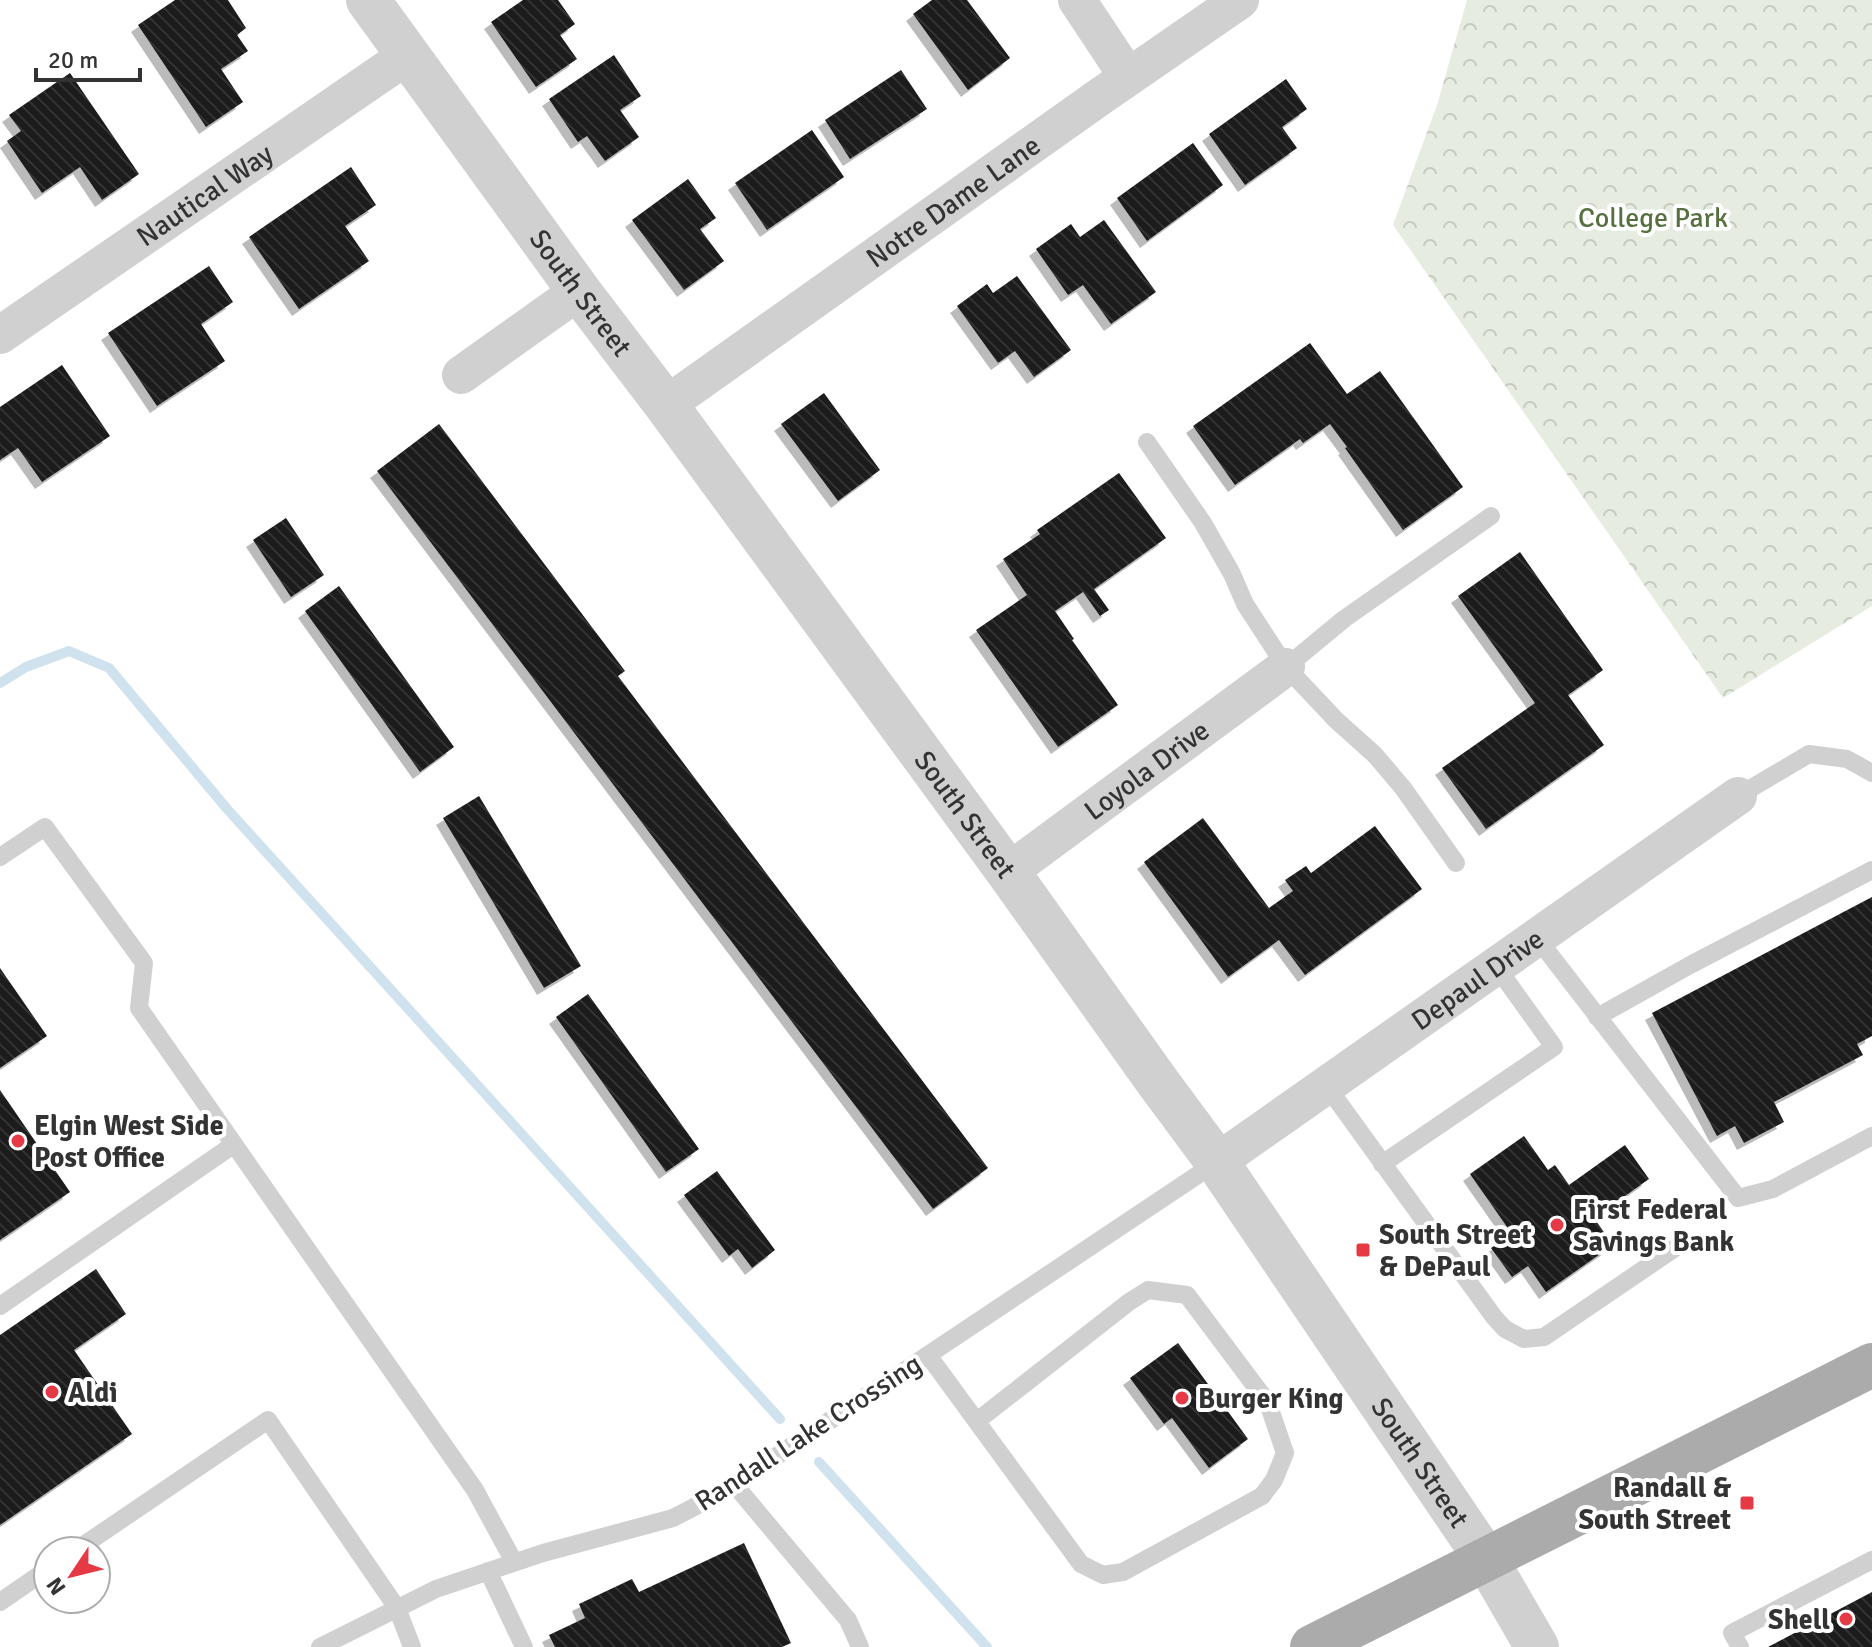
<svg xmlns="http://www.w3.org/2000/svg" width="1872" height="1647" font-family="Signika,sans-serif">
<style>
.park{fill:url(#park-crowns)}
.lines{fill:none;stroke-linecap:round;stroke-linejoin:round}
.stream{stroke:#cfe2ee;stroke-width:10}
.building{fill:url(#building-back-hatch);filter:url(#shadow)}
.service{stroke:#d0d0d0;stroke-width:18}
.minor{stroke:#d0d0d0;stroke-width:38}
.tertiary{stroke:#d0d0d0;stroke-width:44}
.primary{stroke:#ababab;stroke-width:44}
.poi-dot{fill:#e63946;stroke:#fff;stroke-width:3}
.labels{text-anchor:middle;stroke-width:8;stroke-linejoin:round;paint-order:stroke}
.street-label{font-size:28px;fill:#333;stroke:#fff}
.park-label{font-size:28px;fill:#56703f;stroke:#fff}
.poi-label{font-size:28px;font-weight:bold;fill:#333;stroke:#fff;text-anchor:start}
</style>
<defs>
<pattern id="park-crowns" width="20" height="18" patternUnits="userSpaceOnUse" patternTransform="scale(2)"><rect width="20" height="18" fill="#e6ecdf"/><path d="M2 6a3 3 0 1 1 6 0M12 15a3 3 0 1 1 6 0" fill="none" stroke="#c6cbc0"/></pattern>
<pattern id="building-back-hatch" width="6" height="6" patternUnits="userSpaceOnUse" patternTransform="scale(2)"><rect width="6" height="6" fill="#1a1a1a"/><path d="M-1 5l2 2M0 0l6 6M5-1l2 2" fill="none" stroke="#333"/></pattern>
<filter id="shadow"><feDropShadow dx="-7" dy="7" stdDeviation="0" flood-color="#0004"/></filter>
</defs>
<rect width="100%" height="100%" fill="#fff"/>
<path class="park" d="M1467 0H1872V606L1723 698 1393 225 1437 105Z"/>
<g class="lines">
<path class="stream" d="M0 683 26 667 69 651 109 668 228 810 780 1419
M819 1462 987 1647"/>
</g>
<path class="building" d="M175 0H228L246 28 237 35 248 51 221 69 243 102 206 127 138 25Z
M523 0H558L575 24 560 35 577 59 536 87 491 22Z
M932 0H967L1010 58 968 90 913 14Z
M614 55 641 96 620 110 639 137 605 161 587 136 578 142 549 99Z
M901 70 927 109 850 159 825 120Z
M70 73 139 174 102 200 80 167 42 193 7 141 21 131 9 115Z
M1286 79 1307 109 1282 127 1297 148 1245 185 1209 134Z
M812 130 844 177 767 230 735 183Z
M1193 143 1223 185 1147 241 1117 198Z
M351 167 376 205 345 226 369 261 299 309 249 237Z
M688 179 716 218 700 229 724 261 684 290 632 220Z
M1104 220 1156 292 1111 324 1083 285 1068 295 1036 249 1071 224 1080 237Z
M209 266 233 302 201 324 225 361 157 406 108 333Z
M1017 276 1071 350 1034 377 1015 351 998 363 957 306 987 284 993 293Z
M1310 343 1347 394 1380 371 1463 487 1403 530 1345 448 1347 447 1330 424 1303 443 1300 439 1235 485 1193 426Z
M62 365 110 436 42 482 18 448 0 460V407Z
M824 393 880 470 838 501 781 424Z
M439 424 625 671 618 676 988 1168 933 1209 377 471Z
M1119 473 1166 538 1094 589 1109 610 1100 616 1083 592 1055 611 1074 639 1072 640 1118 705 1058 747 976 630 1027 595 1003 559 1040 534 1037 530Z
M286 518 324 575 291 597 253 540Z
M1520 552 1603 670 1568 695 1604 745 1486 829 1442 768 1535 703 1458 596Z
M339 586 454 747 420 772 305 611Z
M479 796 581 966 544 988 443 818Z
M1203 818 1269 908 1293 891 1285 880 1306 866 1311 873 1375 826 1422 889 1305 975 1279 940 1228 977 1144 862Z
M1872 897V1036L1857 1044 1863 1055 1774 1102 1784 1122 1744 1143 1735 1126 1717 1136 1652 1013Z
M0 968 47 1036 0 1068Z
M588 994 699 1149 666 1172 556 1017Z
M0 1090 70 1192 0 1240Z
M1524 1136 1548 1170 1555 1165 1569 1185 1625 1145 1649 1179 1594 1218 1613 1245 1546 1292 1528 1266 1512 1277 1491 1248 1512 1234 1470 1174Z
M717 1171 775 1250 752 1268 738 1249 729 1256 684 1195Z
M96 1269 126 1314 74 1350 132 1434 0 1525V1335Z
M1178 1343 1248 1439 1209 1468 1172 1418 1164 1424 1130 1378Z
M744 1543 791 1643 782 1647H555L549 1635 585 1618 579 1604 632 1579 639 1592Z
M1872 1592V1647H1768Z"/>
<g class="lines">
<path class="service" d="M1147 442 1203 523 1232 574 1245 604 1286 667 1336 720 1375 755 1403 788 1456 863
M1286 667 1344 619 1491 516
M1738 796 1809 754 1847 759 1872 773
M0 857 45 827 144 963 139 1008 475 1490 514 1562
M1537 938 1738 1198 1773 1189 1872 1136
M1597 1017 1692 964 1872 870
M1326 1085 1494 1317 1505 1329 1524 1339 1544 1337 1675 1248
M1382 1164 1554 1047 1496 966
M0 1306 233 1145
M928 1355 1081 1564 1103 1575 1123 1572 1262 1496 1274 1480 1285 1453 1268 1403 1187 1295 1148 1290 1129 1302 977 1421
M734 1484 848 1620 860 1647
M75 1551 268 1420 397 1608 412 1647
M488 1571 524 1647
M0 1602 48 1569
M320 1647 436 1589 543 1553 673 1518 723 1492 1217 1162
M1740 1647 1732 1633 1872 1560"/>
<g class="minor">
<path d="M1077 0 1128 77"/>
<path id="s1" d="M0 335 408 55"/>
<path d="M461 375 579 291"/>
<path id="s2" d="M666 405 1098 98 1240 0"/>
<path id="s3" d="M1008 872 1286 667"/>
<path id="s4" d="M1217 1162 1738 796"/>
</g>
<path class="tertiary" id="s5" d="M368 0 579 291 666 405 1008 872 1157 1081 1217 1162 1486 1559 1537 1647"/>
<path class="primary" d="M1312 1647 1872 1365"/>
</g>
<g class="poi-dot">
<circle cx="18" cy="1141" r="8"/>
<circle cx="1557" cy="1225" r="8"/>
<rect x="1355" y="1242" width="16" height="16" rx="4"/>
<circle cx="52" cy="1392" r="8"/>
<circle cx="1182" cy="1398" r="8"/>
<rect x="1739" y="1495" width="16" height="16" rx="4"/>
<circle cx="1846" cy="1619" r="8"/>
</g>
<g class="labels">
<g class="street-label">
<text dy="10" stroke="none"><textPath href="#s1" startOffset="248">Nautical Way</textPath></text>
<text dy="10" stroke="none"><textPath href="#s2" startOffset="352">Notre Dame Lane</textPath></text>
<text dy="10" stroke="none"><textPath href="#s5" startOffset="362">South Street</textPath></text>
<text dy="10" stroke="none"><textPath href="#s3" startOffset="172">Loyola Drive</textPath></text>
<text dy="10" stroke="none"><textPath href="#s5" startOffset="1010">South Street</textPath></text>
<text dy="10" stroke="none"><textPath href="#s4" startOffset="318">Depaul Drive</textPath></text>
<text transform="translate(808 1432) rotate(-33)" y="10">Randall Lake Crossing</text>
<text dy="10" stroke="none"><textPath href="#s5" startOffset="1802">South Street</textPath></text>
</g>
<g class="park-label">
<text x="1653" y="227">College Park</text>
</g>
<g class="poi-label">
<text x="34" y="1135">Elgin West Side<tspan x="34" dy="32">Post Office</tspan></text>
<text x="1573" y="1219">First Federal<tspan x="1573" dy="32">Savings Bank</tspan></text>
<text x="1379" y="1244">South Street<tspan x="1379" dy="32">&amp; DePaul</tspan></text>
<text x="68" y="1402">Aldi</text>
<text x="1198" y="1408">Burger King</text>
<text x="1731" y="1497" text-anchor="end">Randall &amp;<tspan x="1731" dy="32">South Street</tspan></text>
<text x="1830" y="1629" text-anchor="end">Shell</text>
</g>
</g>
<g transform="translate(72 1575) rotate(235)"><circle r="38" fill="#ffffff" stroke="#adadad" stroke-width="2"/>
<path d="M0-6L14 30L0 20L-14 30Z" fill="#e63946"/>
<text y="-12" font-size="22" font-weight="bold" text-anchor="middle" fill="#333333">N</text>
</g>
<path d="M36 68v12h104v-12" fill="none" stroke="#333333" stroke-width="4"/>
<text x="48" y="68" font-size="24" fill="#333333" stroke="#ffffff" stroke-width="6" paint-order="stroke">20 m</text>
</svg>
